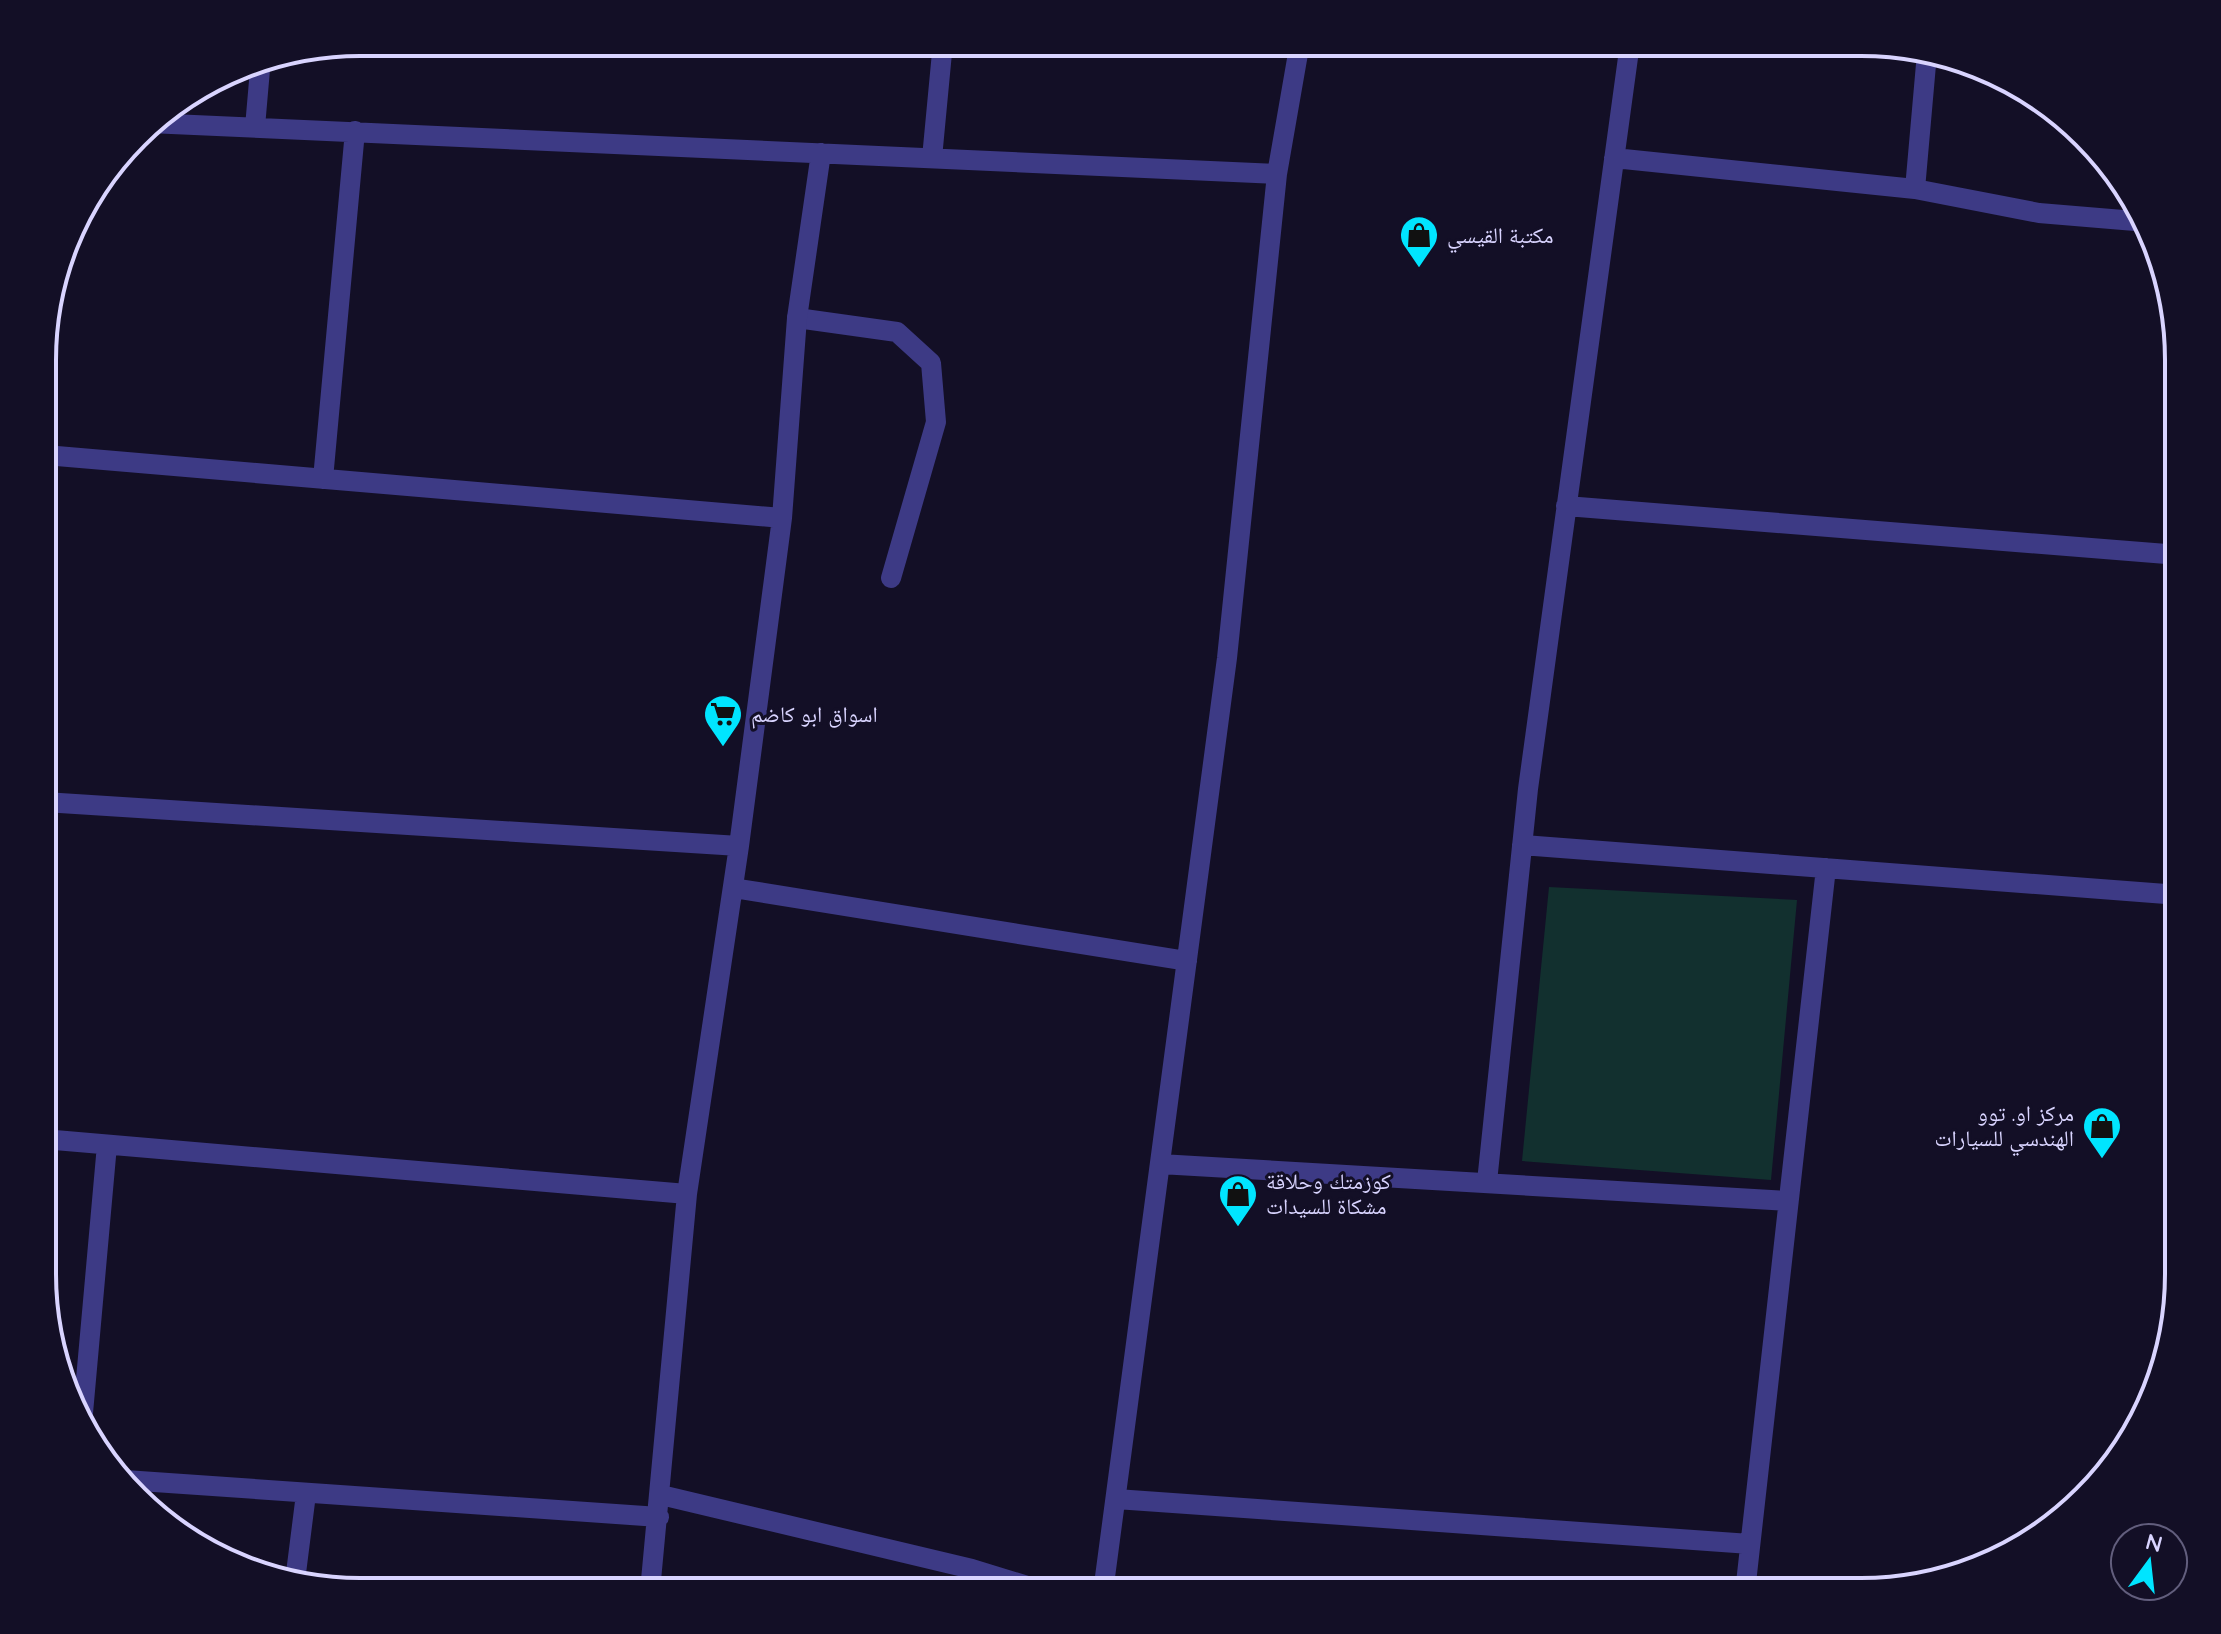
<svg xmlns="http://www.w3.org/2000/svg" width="2221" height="1634" font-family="Quicksand,'Noto Naskh Arabic',sans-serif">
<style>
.green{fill:#12302f}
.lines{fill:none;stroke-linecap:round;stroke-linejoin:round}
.service{stroke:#3d3a85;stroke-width:20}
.minor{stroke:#3d3a85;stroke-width:20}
.labels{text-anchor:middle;stroke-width:6;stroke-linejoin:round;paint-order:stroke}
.poi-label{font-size:22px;fill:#d9d4ff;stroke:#130f26;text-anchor:start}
.rim{fill:none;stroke:#d9d4ff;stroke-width:4}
</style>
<rect width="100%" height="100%" fill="#130f26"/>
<path class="green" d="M1549 887 1797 900 1771 1180 1522 1161Z"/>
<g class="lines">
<path class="service" d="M797 318 897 332 931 363 936 422 891 578"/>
<path class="minor" d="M149 123 1277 174
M255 127 261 58
M932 158 943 42
M1614 158 1915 189 2039 213 2147 222
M1915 189 1927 53
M45 357 52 297
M45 455 782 518
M323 479 355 131
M1566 506 2179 555
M44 802 739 846
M1522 845 2179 895
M733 888 1187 961
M43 1139 687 1194
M1160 1164 1788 1201
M1487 1182 1528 789 1630 43
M82 1424 107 1145
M125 1480 659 1517
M661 1495 972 1569 1047 1592
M1116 1499 1750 1544
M295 1581 306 1494
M650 1591 687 1194 739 846 782 518 797 318 821 153
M1103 1592 1227 658 1277 174 1300 42
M1745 1592 1826 868"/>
</g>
<defs>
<symbol id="shop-pin" viewBox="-11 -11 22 30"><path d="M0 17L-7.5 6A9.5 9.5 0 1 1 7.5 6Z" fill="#00e5ff" stroke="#130f26"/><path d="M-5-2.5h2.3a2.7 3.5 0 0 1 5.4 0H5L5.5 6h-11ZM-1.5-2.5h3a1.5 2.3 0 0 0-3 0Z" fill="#111"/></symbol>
<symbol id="supermarket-pin" viewBox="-11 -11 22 30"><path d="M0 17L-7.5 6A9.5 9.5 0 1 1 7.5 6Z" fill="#00e5ff" stroke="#130f26"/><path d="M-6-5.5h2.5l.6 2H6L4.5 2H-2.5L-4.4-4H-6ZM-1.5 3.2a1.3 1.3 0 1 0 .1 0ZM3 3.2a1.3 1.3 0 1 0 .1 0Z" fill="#111"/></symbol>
</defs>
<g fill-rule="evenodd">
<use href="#shop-pin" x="1397" y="213" width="44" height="60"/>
<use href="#supermarket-pin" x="701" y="692" width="44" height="60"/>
<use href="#shop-pin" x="2080" y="1104" width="44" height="60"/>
<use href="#shop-pin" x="1216" y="1172" width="44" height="60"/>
</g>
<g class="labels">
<g class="poi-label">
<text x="1447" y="243">مكتبة القيسي</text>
<text x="751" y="722">اسواق ابو كاضم</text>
<text x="2074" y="1121" text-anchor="end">مركز او. توو<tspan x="2074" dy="25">الهندسي للسيارات</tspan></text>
<text x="1266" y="1189">كوزمتك وحلاقة<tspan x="1266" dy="25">مشكاة للسيدات</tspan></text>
</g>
</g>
<path d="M0 0H2221V1634H0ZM360 56H1861A304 304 0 0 1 2165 360V1274A304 304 0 0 1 1861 1578H360A304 304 0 0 1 56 1274V360A304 304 0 0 1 360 56Z" fill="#130f26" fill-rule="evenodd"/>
<path class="rim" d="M360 56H1861A304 304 0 0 1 2165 360V1274A304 304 0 0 1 1861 1578H360A304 304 0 0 1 56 1274V360A304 304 0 0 1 360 56Z"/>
<g transform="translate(2149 1562) rotate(15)"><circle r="38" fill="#130f26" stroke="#625e7d" stroke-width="2"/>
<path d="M0-6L14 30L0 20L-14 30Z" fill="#00e5ff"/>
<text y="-12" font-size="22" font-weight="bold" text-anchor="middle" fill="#d9d4ff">N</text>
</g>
</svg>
